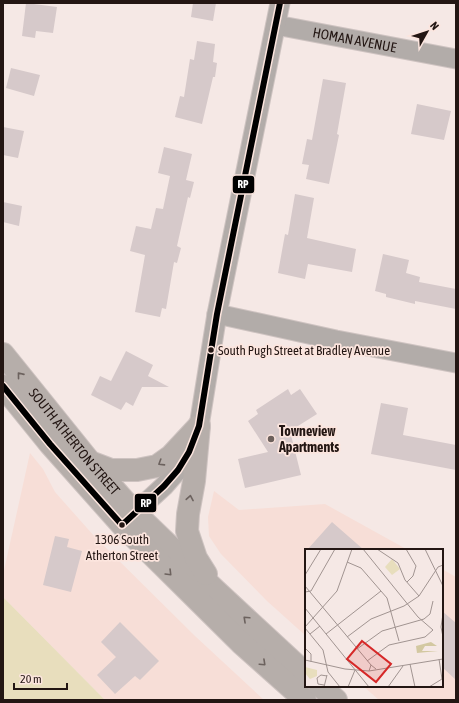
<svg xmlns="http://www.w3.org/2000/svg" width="459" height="703" font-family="'Asap Condensed',sans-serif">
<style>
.built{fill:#f7ded7}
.green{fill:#e8debd}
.building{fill:#d6c9ca}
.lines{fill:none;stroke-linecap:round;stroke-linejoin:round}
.minor-casing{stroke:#cec3c1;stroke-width:21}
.major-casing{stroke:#cec3c1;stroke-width:24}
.minor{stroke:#b2aca9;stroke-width:19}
.major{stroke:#b6aeaa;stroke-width:22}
.bus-1-casing{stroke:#fce5de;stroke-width:9}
.bus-1{stroke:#000;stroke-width:6}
.oneway{stroke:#6c625e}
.bus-dot{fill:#231613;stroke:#fce5de;stroke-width:1.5}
.poi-dot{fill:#6c605c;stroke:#fce5de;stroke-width:1.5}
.labels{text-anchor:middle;stroke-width:3.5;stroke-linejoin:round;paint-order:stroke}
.bus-label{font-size:13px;fill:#231613;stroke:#fce5de;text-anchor:start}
.street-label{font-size:14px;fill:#231613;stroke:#fce5de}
.poi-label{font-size:14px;font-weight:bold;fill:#231613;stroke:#fce5de;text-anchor:start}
.inset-road{fill:none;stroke:#a19491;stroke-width:1}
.view{fill:#d62828;fill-opacity:0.15;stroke:#d62828;stroke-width:2}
.inset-edge{fill:none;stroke:#231613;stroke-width:2}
.line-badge{stroke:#fce5de;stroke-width:1.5}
.badge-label{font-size:11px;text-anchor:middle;font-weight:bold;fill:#fff}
</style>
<rect width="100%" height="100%" fill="#f5e8e5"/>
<path class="built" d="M30 453 43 469 55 492 95 537 195 636 264 700H105L3 597V575Z
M214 491 239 510 325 504 408 550H306V636L267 601 221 554 209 536 208 517Z
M442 569 456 577V700H379L363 686H442Z"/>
<path class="green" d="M3 597 105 700H3Z"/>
<path class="building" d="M26 3 57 7 53 33 36 31 35 38 22 36Z
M193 3H216L213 21 191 17Z
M197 41 215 44 213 62 217 63 215 77H213L202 124 175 117 180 96 184 97 190 59 194 60Z
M11 68 40 75 34 96 6 88Z
M323 79 346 83 337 134 339 135 329 184 306 179 309 165 302 164 307 139 312 140Z
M417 104 451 111 444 140 411 134Z
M3 127 24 131 18 158 3 155Z
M164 147 192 154 186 180 194 182 190 198 188 197 177 246 181 248 177 263 174 262 166 309 162 308 160 317 135 312 145 255 130 251 136 226 151 229 156 208 163 209 170 176 158 173Z
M295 194 314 198 307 238 356 249 352 272 308 264 305 279 278 273 285 234 288 235Z
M3 202 22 206 19 226 3 222Z
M383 254 409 260 406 273 420 277 419 282 456 289V309L415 301V304L386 297V294L375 291Z
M126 351 153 365 148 376 169 387H142L133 406 126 402 121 410 91 395 100 376 111 381Z
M288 389 291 395 300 389 317 414 290 431 301 475 245 488 238 459 268 452 248 421 258 414 256 410Z
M381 403 408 408 403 435 456 445V470L371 454Z
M332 522 364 550H307Z
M55 536 69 539 67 547 82 551 71 592 43 585Z
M442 611 456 623V680L442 667Z
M120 622 159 661 140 680 135 676 115 694 97 675 116 657 101 642Z"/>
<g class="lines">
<defs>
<g id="minor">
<path id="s1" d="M276 25 456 59"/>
<path d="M217 314 336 340 456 363"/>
<path d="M125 522 164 486 178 470 189 452 199 426 217 314 280 3"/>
</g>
<g id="major">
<path id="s2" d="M3 354 90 462 135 513 215 590 306 674"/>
<path d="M3 386 50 444 122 525 241 643 305 700"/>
<path d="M199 426 194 481 188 514 187 531 196 558 206 574"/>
<path d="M90 462 111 470H137L157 466 171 456 199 426"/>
<path d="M320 686 336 700"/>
</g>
</defs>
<use href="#minor" class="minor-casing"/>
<use href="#major" class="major-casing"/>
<use href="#minor" class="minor"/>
<use href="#major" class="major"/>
<defs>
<path id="bus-1" d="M3 386 50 444 122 525 164 486 178 470 189 452 199 426 217 314 280 3"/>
</defs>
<use href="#bus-1" class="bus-1-casing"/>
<use href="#bus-1" class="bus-1"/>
</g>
<defs><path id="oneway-chevron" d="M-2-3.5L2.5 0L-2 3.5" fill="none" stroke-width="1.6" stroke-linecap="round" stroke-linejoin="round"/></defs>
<g class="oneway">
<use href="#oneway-chevron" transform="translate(20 375) rotate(-129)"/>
<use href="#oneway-chevron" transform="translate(161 463) rotate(148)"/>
<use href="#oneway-chevron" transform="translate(190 498) rotate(-80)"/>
<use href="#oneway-chevron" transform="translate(169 573) rotate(45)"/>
<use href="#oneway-chevron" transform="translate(246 619) rotate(-137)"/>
<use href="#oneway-chevron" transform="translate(263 663) rotate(43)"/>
</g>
<g class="bus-dot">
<circle cx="211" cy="350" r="3.5"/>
<circle cx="122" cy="525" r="3.5"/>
</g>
<circle class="poi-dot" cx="271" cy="439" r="4"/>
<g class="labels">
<g class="bus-label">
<text x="218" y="355">South Pugh Street at Bradley Avenue</text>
<text x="122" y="544" text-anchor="middle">1306 South<tspan x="122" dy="16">Atherton Street</tspan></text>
</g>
<g class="street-label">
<text dy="5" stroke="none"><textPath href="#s1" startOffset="80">HOMAN AVENUE</textPath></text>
<text dy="5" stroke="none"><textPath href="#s2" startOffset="113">SOUTH ATHERTON STREET</textPath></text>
</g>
<g class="poi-label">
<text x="279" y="436">Towneview<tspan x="279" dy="16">Apartments</tspan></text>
</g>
</g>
<g transform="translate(305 549)">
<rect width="138" height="138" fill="#f5e8e5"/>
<path d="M87 10 95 20 87 26 80 18ZM0 118 12 121V127L5 130 0 124Z" fill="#e8debd"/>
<path d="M126 93 132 97H120L117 102H133L112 104 111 97Z" fill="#d3c8a1"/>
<path class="inset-road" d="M58 0 113 68 128 81 120 88 84 96 62 112M72 0 93 14 100 31 114 47M101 0 111 17 108 27 102 33M120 0 138 37M42 13 56 19 82 49 94 92M0 26 16 0M0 37 66 116M0 43 6 42 30 0M0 59 64 138M138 65 136 78 138 88M0 78 32 42 47 0M0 79 18 101 23 123 35 138M5 85 15 77M21 85 76 42M42 88 66 70 99 57 114 47 133 18 138 16M0 99 6 105V113M52 100 77 82 119 70 125 65 128 52M134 110 137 130M0 111 40 120 64 122 138 110M105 115 110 138M64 122 66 116 71 120M19 136 13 135 12 129 16 126 22 127M19 138 22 126M43 138 50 121M83 138 98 117M124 138 137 130"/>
<path class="view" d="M57 92 86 115 71 133 42 110Z"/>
<rect width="138" height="138" class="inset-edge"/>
</g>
<g class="line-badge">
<rect x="232" y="175" width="23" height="19" rx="4" fill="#000"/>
<rect x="134" y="493" width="23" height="20" rx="4" fill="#000"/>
</g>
<g class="badge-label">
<text x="243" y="188">RP</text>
<text x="146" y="507">RP</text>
</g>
<rect width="459" height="703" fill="none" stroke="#231613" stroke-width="8"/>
<g transform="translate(427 32) rotate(51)" stroke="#fce5de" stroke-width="3" paint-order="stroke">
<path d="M0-3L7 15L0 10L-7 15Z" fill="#231613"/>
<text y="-6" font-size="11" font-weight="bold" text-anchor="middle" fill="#231613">N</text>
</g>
<path d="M14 683v6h53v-6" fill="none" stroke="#231613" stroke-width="2"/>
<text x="20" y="683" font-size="12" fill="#231613" stroke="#fce5de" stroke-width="3" paint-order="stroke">20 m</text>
</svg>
